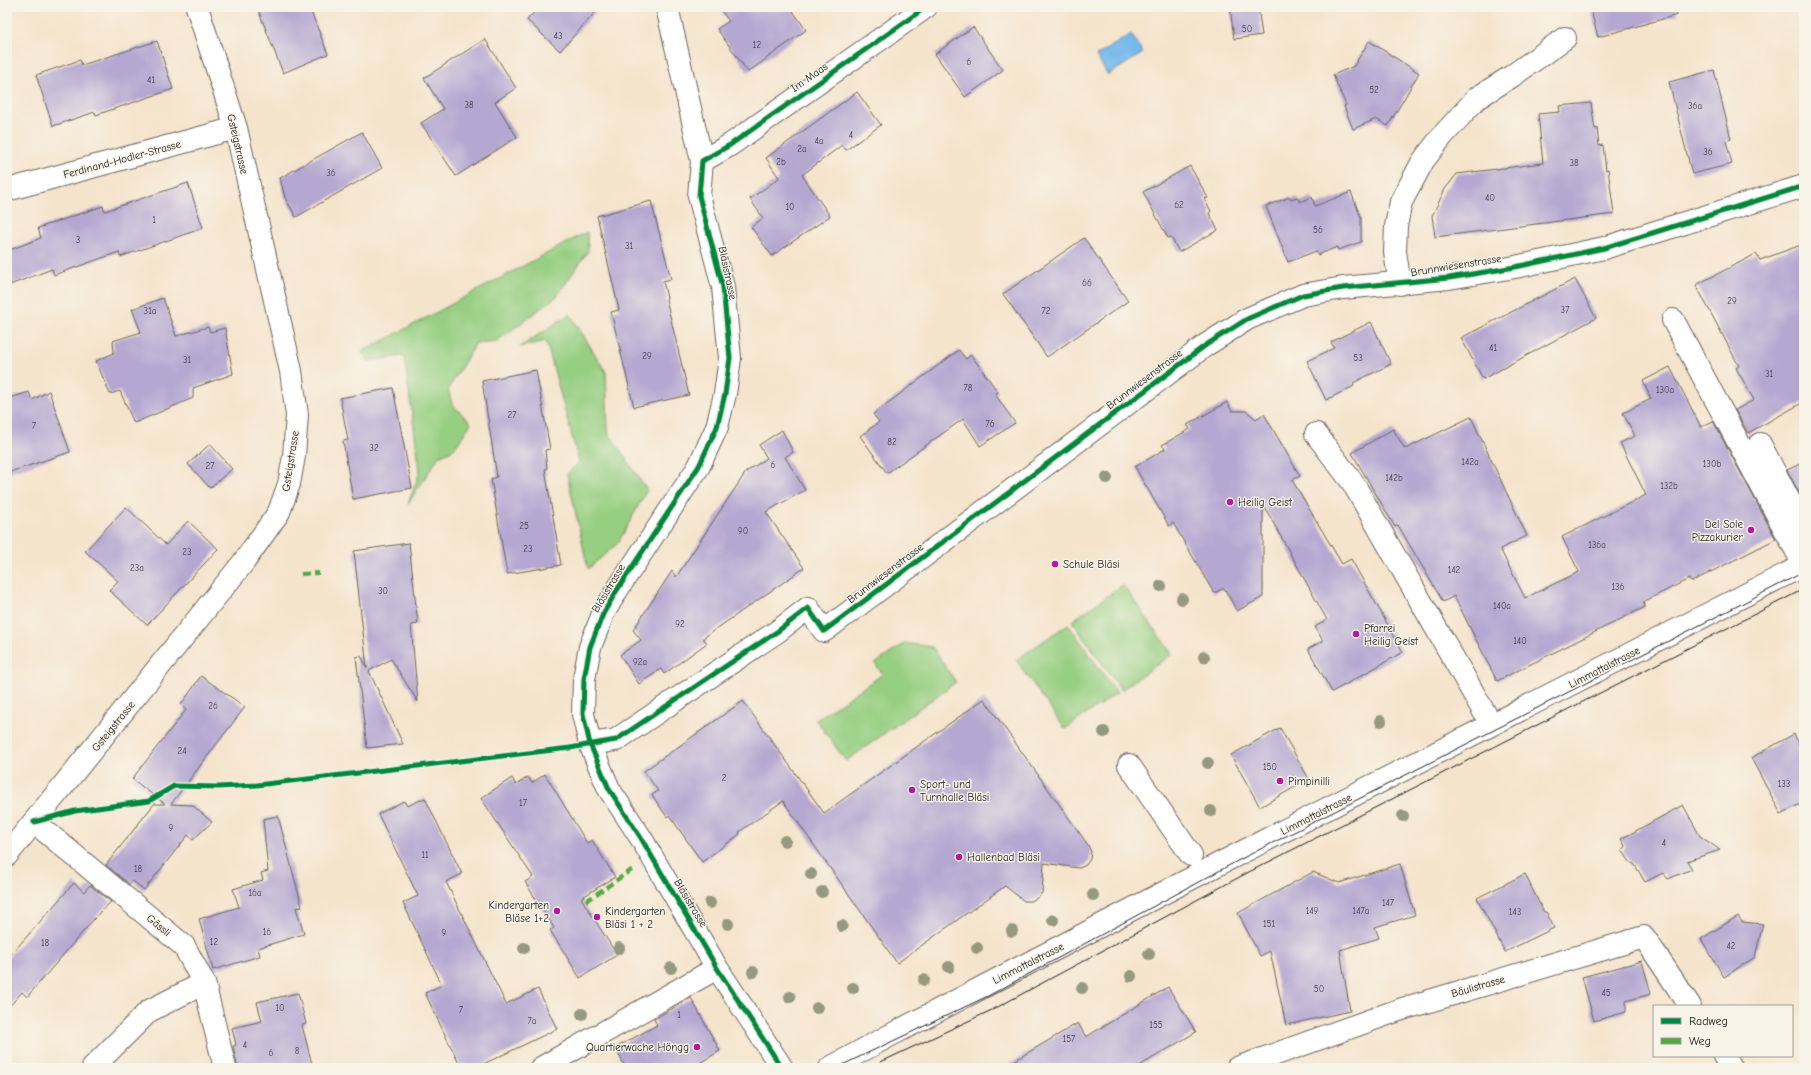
<svg xmlns="http://www.w3.org/2000/svg" width="1811" height="1075" font-family="'Comic Neue',sans-serif">
<style>
.green{fill:#97cf82;stroke:#5a764f}
.water{fill:#74b9eb;stroke:#486a84}
.building{fill:#b4a7d1}
.lines{fill:none;stroke-linecap:round;stroke-linejoin:round}
.minor-casing{stroke:#68625a;stroke-width:24}
.minor{stroke:#fff;stroke-width:22}
.tram{stroke:#1c1c1c;stroke-width:1}
.quiet{stroke:#52a943;stroke-width:4;stroke-dasharray:8 4;stroke-linecap:butt}
.cycleway-casing{stroke:#f7f3e8;stroke-width:8}
.cycleway{stroke:#00873e;stroke-width:5}
.tree{fill:#95997f}
.poi-dot{fill:#b5179e;stroke:#f7f3e8;stroke-width:1.5}
.labels{text-anchor:middle;stroke-width:3;stroke-linejoin:round;paint-order:stroke}
.number-label{font-size:9px;fill:#423f49}
.street-label{font-size:11px;fill:#1c1c1c;stroke:#f7f3e8}
.poi-label{font-size:11px;fill:#1c1c1c;stroke:#f7f3e8;text-anchor:start}
</style>
<rect width="100%" height="100%" fill="#f7f3e8"/>
<filter id="ink" filterUnits="userSpaceOnUse"><feTurbulence type="fractalNoise" baseFrequency=".025" numOctaves="2"/><feDisplacementMap in="SourceGraphic" scale="8" xChannelSelector="R" yChannelSelector="G"/><feConvolveMatrix kernelMatrix="1 2 1 2 8 2 1 2 1" color-interpolation-filters="sRGB"/></filter>
<filter id="wash" filterUnits="userSpaceOnUse"><feTurbulence type="fractalNoise" baseFrequency=".012" numOctaves="4" result="noise"/><feDisplacementMap in="SourceGraphic" scale="16" xChannelSelector="R" yChannelSelector="G"/><feGaussianBlur stdDeviation="0.9" result="paint"/><feColorMatrix in="noise" values="0 0 0 0 0 0 0 0 0 0 0 0 0 0 0 0 0 1.4 0 .05"/><feComposite in="paint" operator="in"/></filter>
<g filter="url(#wash)">
<rect width="100%" height="100%" fill="#f5e4cc"/>
<path class="green" d="M587 232 588 251 557 296 497 341 476 343 448 389 452 404 471 423 454 449 439 456 408 504 420 471 404 356 368 361 362 352Z
M570 314 606 372 608 432 647 490 618 543 588 569 567 474 579 462 546 341 520 347Z
M1123 585 1172 654 1121 690 1072 621Z
M1068 624 1117 693 1065 729 1016 660Z
M905 643 932 647 956 682 846 761 816 720 883 674 875 664Z"/>
<path class="water" d="M1131 34 1143 53 1108 75 1096 56Z"/>
<g id="blocks">
<path class="building" d="M257 7H309L328 54 283 73Z
M539 7H600L560 51 527 20Z
M718 7H790L806 30 748 72 717 29 729 21Z
M1230 7H1258L1262 35 1234 39Z
M1590 7H1676L1677 15 1598 37Z
M973 27 1003 70 965 97 935 54Z
M485 39 516 88 495 102 517 137 456 176 421 123 443 109 424 78Z
M157 41 173 89 96 115 95 112 53 126 36 75 80 60 82 65Z
M1369 41 1419 73 1388 126 1376 119 1353 129 1344 106 1346 105 1333 75 1354 66Z
M1714 70 1731 139 1726 141 1732 164 1692 174 1669 82Z
M857 92 881 125 846 150 842 145 802 175 830 216 772 256 751 227 763 218 750 199 779 178 766 158Z
M1591 103 1595 129 1597 128 1599 146 1603 145 1606 170 1608 169 1614 214 1435 237 1432 216 1445 189 1457 174 1543 163 1538 114 1560 112 1559 106Z
M362 132 382 168 296 217 285 198 280 178Z
M1190 166 1208 198 1204 199 1211 211 1209 213 1218 230 1179 252 1171 237 1168 238 1143 192Z
M188 183 203 228 120 257 119 252 54 275 52 269 7 286V251L41 238 38 228 103 206 105 211Z
M1351 192 1361 218V242L1338 250 1337 247 1318 255 1316 251 1288 262 1266 206 1290 197 1291 199 1297 197 1300 202 1312 197 1315 206Z
M651 201 671 279 663 281 667 298 666 299 689 395 634 407 611 312 619 310 597 216Z
M1084 238 1128 301 1047 357 1003 294Z
M1804 244V402L1748 433 1735 410 1754 400 1736 368 1739 366 1696 285 1756 254 1760 260Z
M1575 279 1596 318 1483 379 1461 338Z
M163 298 176 336 208 327 210 332 225 328 233 374 193 388V398L134 423 120 391 110 394 96 361 114 353 113 341 141 332 132 309Z
M1371 322 1391 364 1353 383 1354 386 1326 400 1307 361 1334 348 1331 342Z
M959 350 966 359 971 355 998 392 995 394 1015 423 980 446 963 419 887 473 860 436 879 422 873 414Z
M1670 367 1701 427 1713 421 1776 539 1691 582 1689 579 1643 602 1645 607 1497 681 1454 596 1443 602 1398 525 1395 527 1352 453 1393 429 1405 449 1471 417 1527 536 1500 549 1525 598 1579 572 1562 537 1646 495 1620 443 1635 436 1623 413 1651 399 1643 381Z
M536 370 550 449 545 450 547 469H545L561 565 507 574 491 479 497 477 482 381Z
M393 388 412 488 353 499 343 441 348 440 340 398Z
M49 391 70 452 7 473V399L29 392 32 400Z
M1227 402 1232 411H1246L1256 419 1264 414 1300 476 1292 480 1342 564 1351 559 1403 652 1332 692 1308 649 1323 641 1315 627 1327 620 1263 504V597L1237 611 1224 588 1214 593 1173 523 1169 526 1135 467 1165 449 1162 445 1190 429 1187 425Z
M782 430 793 452 785 457 805 490 766 512 804 568 703 638 707 643 664 674 661 669 639 684 620 655 641 640 633 630 672 571 676 577 746 472 767 458 759 445Z
M210 444 232 469 210 488 188 464Z
M1804 462V502L1787 470Z
M126 507 166 545 188 521 218 549 147 625 109 590 118 581 85 551Z
M409 543 418 624 411 625 418 702 391 659 369 671 403 744 367 748 356 657 361 656 367 668 354 551Z
M201 676 245 707 171 804 192 805 212 822 193 840 188 835 144 890 133 881 129 884 106 865 154 804H165L132 779 186 710 181 705Z
M984 699 1088 845 1091 852 1090 859 1086 865 1079 868 1044 863 1042 893 1037 898 1031 901H1024L1005 886 897 963 783 801 739 832 740 834 702 862 669 815 667 817 652 795 658 791 644 771 743 701 824 813Z
M1280 728 1309 779 1260 807 1231 755Z
M1794 734 1804 754V802L1781 814 1751 758Z
M545 774 587 843 592 840 615 877 581 898 617 955 580 978 550 930 554 928 525 882 533 877 481 798 512 778 516 785 528 777 532 783Z
M425 798 462 874 446 882 506 1004 538 989 557 1029 475 1068H461L425 993 442 985 403 903 418 896 378 814 404 801 407 806Z
M1683 805 1700 836 1720 850 1687 861 1692 869 1668 879 1663 873 1645 882 1635 865 1630 862 1622 850 1625 846 1621 839Z
M278 816 302 907 296 908 304 934 258 948 260 956 213 970 199 919 239 907 233 889 263 880 261 873 268 871 263 819Z
M1400 864 1415 915 1375 927 1379 938 1340 950 1350 1011 1286 1025 1270 951 1260 956 1238 913 1313 872 1339 883Z
M1525 874 1543 911 1547 913 1554 928 1505 952 1477 898Z
M74 883 84 892 90 885 111 902 100 912 27 997 22 992 7 1009V959Z
M1738 916 1742 922 1763 924 1755 957 1724 977 1701 939Z
M1642 961 1651 994 1626 1001V1012L1594 1021 1582 977Z
M1168 987 1196 1032 1136 1068H1002L1078 1023 1086 1037Z
M298 993 306 1024 302 1025 313 1068H238L233 1046 236 1045 232 1028 262 1021 257 1002Z
M691 998 720 1051 691 1068H626L615 1048 657 1025 654 1019Z"/>
</g>
</g>
<g filter="url(#ink)">
<use href="#blocks" fill-opacity="0" stroke="#68625a" stroke-width="1"/>
<g class="lines">
<defs>
<path id="minor" d="M667 7 702 161 699 196 723 287 730 358 725 394 717 427 699 466 617 590 603 614 590 647 584 679 583 714 590 744 609 789 641 838 717 968 782 1068
M702 161 730 145 926 7
M7 190 236 128
M1400 284 1395 252 1396 226 1401 202 1423 161 1443 135 1477 98 1512 76 1565 38
M1673 320 1804 565
M1316 434 1353 483 1491 724
M1760 444 1804 529
M590 744 616 740 778 631 808 608 824 631 1206 345 1247 319 1303 295 1343 288 1449 278 1515 267 1604 248 1804 186
M1129 765 1191 855
M34 822 184 946 204 983 225 1068
M7 855 243 563 279 512 289 484 294 456 297 415 291 371 236 128 197 7
M1724 1056 1732 1068
M93 1067 149 1011 204 983
M541 1068 717 968
M830 1068 887 1037 1215 866 1804 565
M1237 1068 1399 1010 1644 937 1690 1006"/>
</defs>
<use href="#minor" class="minor-casing"/>
<use href="#minor" class="minor"/>
<path class="tram" d="M836 1068 988 996 1241 859 1804 572
M868 1068 994 1009 1247 873 1804 589"/>
<path class="quiet" d="M301 574 319 573
M586 901 633 869"/>
<defs>
<path id="cycleway" d="M34 822 75 811 149 801 174 786 218 787 257 785 570 748 616 740 778 631 808 608 824 631 1206 345 1247 319 1303 295 1343 288 1449 278 1515 267 1604 248 1804 186
M782 1068 717 968 641 838 609 789 590 744 583 714 584 679 590 647 603 614 617 590 699 466 717 427 725 394 730 358 723 287 699 196 702 161 730 145 926 7"/>
</defs>
<use href="#cycleway" class="cycleway-casing"/>
<use href="#cycleway" class="cycleway"/>
</g>
<g class="tree">
<circle cx="1107" cy="478" r="6"/>
<circle cx="1161" cy="586" r="6"/>
<circle cx="1182" cy="599" r="6"/>
<circle cx="1204" cy="657" r="6"/>
<circle cx="1381" cy="721" r="6"/>
<circle cx="1104" cy="732" r="6"/>
<circle cx="1208" cy="763" r="6"/>
<circle cx="1211" cy="811" r="6"/>
<circle cx="1403" cy="816" r="6"/>
<circle cx="785" cy="841" r="6"/>
<circle cx="811" cy="874" r="6"/>
<circle cx="822" cy="892" r="6"/>
<circle cx="1093" cy="895" r="6"/>
<circle cx="710" cy="903" r="6"/>
<circle cx="1053" cy="920" r="6"/>
<circle cx="728" cy="924" r="6"/>
<circle cx="842" cy="926" r="6"/>
<circle cx="1012" cy="931" r="6"/>
<circle cx="524" cy="948" r="6"/>
<circle cx="619" cy="948" r="6"/>
<circle cx="977" cy="948" r="6"/>
<circle cx="1149" cy="954" r="6"/>
<circle cx="949" cy="967" r="6"/>
<circle cx="671" cy="968" r="6"/>
<circle cx="753" cy="972" r="6"/>
<circle cx="1131" cy="976" r="6"/>
<circle cx="924" cy="980" r="6"/>
<circle cx="853" cy="988" r="6"/>
<circle cx="1082" cy="988" r="6"/>
<circle cx="790" cy="997" r="6"/>
<circle cx="817" cy="1008" r="6"/>
<circle cx="582" cy="1014" r="6"/>
</g>
</g>
<g class="poi-dot">
<circle cx="1230" cy="502" r="4"/>
<circle cx="1751" cy="530" r="4"/>
<circle cx="1055" cy="564" r="4"/>
<circle cx="1356" cy="634" r="4"/>
<circle cx="1280" cy="781" r="4"/>
<circle cx="912" cy="790" r="4"/>
<circle cx="959" cy="857" r="4"/>
<circle cx="557" cy="911" r="4"/>
<circle cx="597" cy="917" r="4"/>
<circle cx="697" cy="1047" r="4"/>
</g>
<g class="labels">
<g class="number-label">
<text x="1247" y="32">50</text>
<text x="558" y="39">43</text>
<text x="757" y="48">12</text>
<text x="969" y="65">6</text>
<text x="151" y="83">41</text>
<text x="1374" y="93">52</text>
<text x="469" y="108">38</text>
<text x="1695" y="109">36a</text>
<text x="851" y="138">4</text>
<text x="819" y="144">4a</text>
<text x="802" y="152">2a</text>
<text x="1708" y="155">36</text>
<text x="781" y="165">2b</text>
<text x="1574" y="166">38</text>
<text x="331" y="176">36</text>
<text x="1490" y="201">40</text>
<text x="1179" y="208">62</text>
<text x="790" y="210">10</text>
<text x="154" y="223">1</text>
<text x="1318" y="233">56</text>
<text x="78" y="243">3</text>
<text x="629" y="249">31</text>
<text x="1087" y="286">66</text>
<text x="1732" y="304">29</text>
<text x="1565" y="313">37</text>
<text x="150" y="314">31a</text>
<text x="1046" y="314">72</text>
<text x="1493" y="351">41</text>
<text x="647" y="359">29</text>
<text x="1358" y="361">53</text>
<text x="187" y="363">31</text>
<text x="1769" y="377">31</text>
<text x="968" y="391">78</text>
<text x="1665" y="393">130a</text>
<text x="512" y="418">27</text>
<text x="990" y="427">76</text>
<text x="34" y="429">7</text>
<text x="892" y="445">82</text>
<text x="374" y="451">32</text>
<text x="1470" y="465">142a</text>
<text x="1712" y="467">130b</text>
<text x="773" y="468">6</text>
<text x="210" y="469">27</text>
<text x="1394" y="481">142b</text>
<text x="1669" y="489">132b</text>
<text x="524" y="529">25</text>
<text x="743" y="534">90</text>
<text x="1597" y="548">136a</text>
<text x="528" y="552">23</text>
<text x="187" y="555">23</text>
<text x="137" y="571">23a</text>
<text x="1454" y="573">142</text>
<text x="1618" y="590">136</text>
<text x="383" y="594">30</text>
<text x="1502" y="609">140a</text>
<text x="680" y="627">92</text>
<text x="1520" y="644">140</text>
<text x="640" y="665">92a</text>
<text x="213" y="709">26</text>
<text x="182" y="754">24</text>
<text x="1270" y="770">150</text>
<text x="724" y="781">2</text>
<text x="1784" y="787">133</text>
<text x="523" y="806">17</text>
<text x="171" y="831">9</text>
<text x="1664" y="846">4</text>
<text x="425" y="858">11</text>
<text x="138" y="872">18</text>
<text x="255" y="896">16a</text>
<text x="1388" y="906">147</text>
<text x="1312" y="914">149</text>
<text x="1361" y="914">147a</text>
<text x="1515" y="915">143</text>
<text x="1269" y="927">151</text>
<text x="267" y="935">16</text>
<text x="444" y="936">9</text>
<text x="214" y="945">12</text>
<text x="45" y="946">18</text>
<text x="1731" y="949">42</text>
<text x="1319" y="992">50</text>
<text x="1606" y="996">45</text>
<text x="280" y="1011">10</text>
<text x="461" y="1013">7</text>
<text x="679" y="1018">1</text>
<text x="532" y="1024">7a</text>
<text x="1156" y="1028">155</text>
<text x="1069" y="1042">157</text>
<text x="245" y="1048">4</text>
<text x="297" y="1054">8</text>
<text x="271" y="1056">6</text>
</g>
<g class="street-label">
<text transform="translate(809 77) rotate(-35)" y="4">Im Maas</text>
<text transform="translate(238 144) rotate(77)" y="4">Gsteigstrasse</text>
<text transform="translate(122 159) rotate(-15)" y="4">Ferdinand-Hodler-Strasse</text>
<text transform="translate(1456 265) rotate(-9)" y="4">Brunnwiesenstrasse</text>
<text transform="translate(728 273) rotate(78)" y="4">Bläsistrasse</text>
<text transform="translate(1144 379) rotate(-37)" y="4">Brunnwiesenstrasse</text>
<text transform="translate(290 461) rotate(-81)" y="4">Gsteigstrasse</text>
<text transform="translate(885 573) rotate(-37)" y="4">Brunnwiesenstrasse</text>
<text transform="translate(608 588) rotate(-59)" y="4">Bläsistrasse</text>
<text transform="translate(1604 667) rotate(-27)" y="4">Limmattalstrasse</text>
<text transform="translate(113 726) rotate(-51)" y="4">Gsteigstrasse</text>
<text transform="translate(1316 814) rotate(-27)" y="4">Limmattalstrasse</text>
<text transform="translate(691 903) rotate(59)" y="4">Bläsistrasse</text>
<text transform="translate(159 925) rotate(40)" y="4">Gässli</text>
<text transform="translate(1028 963) rotate(-27)" y="4">Limmattalstrasse</text>
<text transform="translate(1478 986) rotate(-16)" y="4">Bäulistrasse</text>
</g>
<g class="poi-label">
<text x="1238" y="506">Heilig Geist</text>
<text x="1743" y="528" text-anchor="end">Del Sole<tspan x="1743" dy="13">Pizzakurier</tspan></text>
<text x="1063" y="568">Schule Bläsi</text>
<text x="1364" y="632">Pfarrei<tspan x="1364" dy="13">Heilig Geist</tspan></text>
<text x="1288" y="785">Pimpinilli</text>
<text x="920" y="788">Sport- und<tspan x="920" dy="13">Turnhalle Bläsi</tspan></text>
<text x="967" y="861">Hallenbad Bläsi</text>
<text x="549" y="909" text-anchor="end">Kindergarten<tspan x="549" dy="13">Bläse 1+2</tspan></text>
<text x="605" y="915">Kindergarten<tspan x="605" dy="13">Bläsi 1 + 2</tspan></text>
<text x="689" y="1051" text-anchor="end">Quartierwache Höngg</text>
</g>
</g>
<rect width="1811" height="1075" fill="none" stroke="#f7f3e8" stroke-width="24"/>
<rect x="1653" y="1005" width="140" height="52" fill="#f7f3e8" stroke="#9f9d96"/>
<rect x="1661" y="1018" width="20" height="6" fill="#00873e" stroke="#9f9d96"/>
<text x="1689" y="1025" font-size="12" fill="#1c1c1c">Radweg</text>
<rect x="1661" y="1038" width="20" height="6" fill="#52a943" stroke="#9f9d96"/>
<text x="1689" y="1045" font-size="12" fill="#1c1c1c">Weg</text>
</svg>
